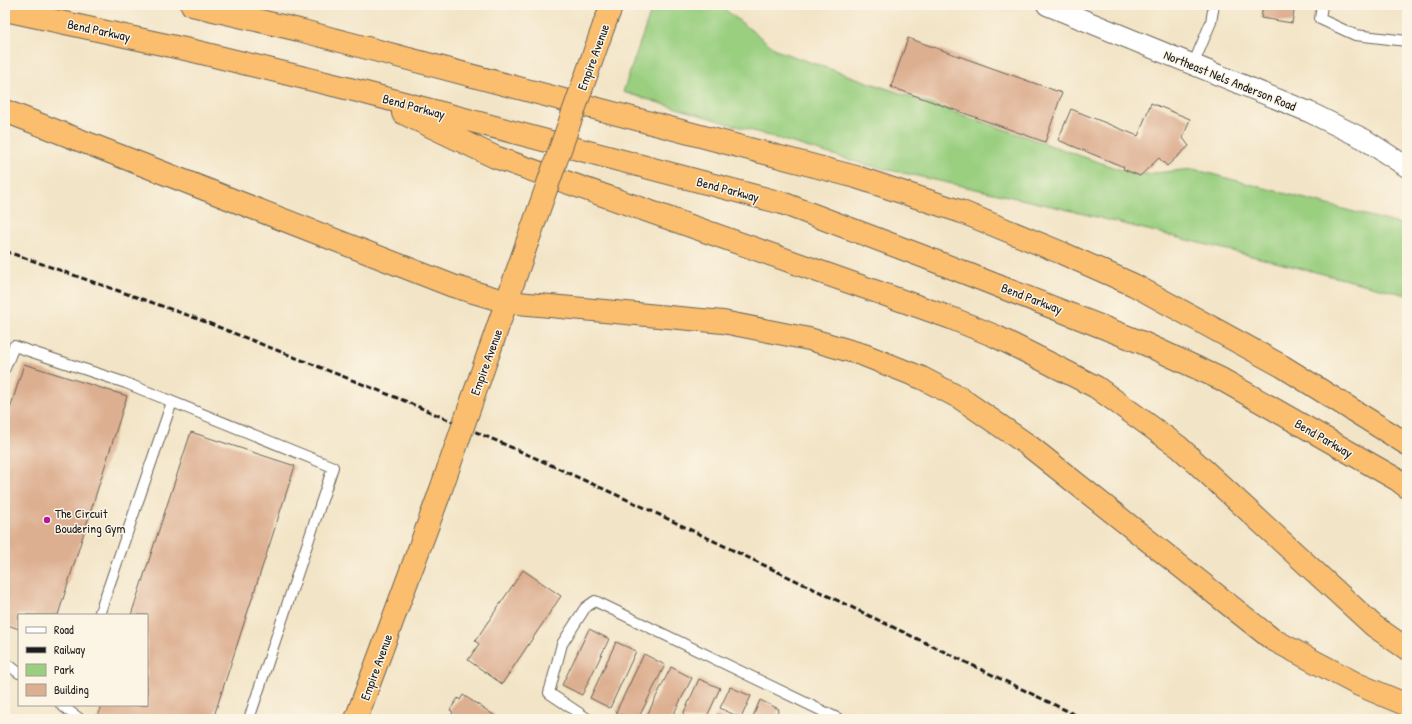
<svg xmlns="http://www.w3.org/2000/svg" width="1412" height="724" font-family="'Patrick Hand',sans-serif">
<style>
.green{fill:#9acf80;stroke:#5b764e}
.building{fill:#ddaf91}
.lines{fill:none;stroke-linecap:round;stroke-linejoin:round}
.service-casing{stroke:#676258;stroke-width:12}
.minor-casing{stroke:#676258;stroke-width:22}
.trunk-casing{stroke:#676258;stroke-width:24}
.service{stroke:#fff;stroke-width:10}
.minor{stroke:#fff;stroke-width:20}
.trunk{stroke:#fbbe6e;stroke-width:22}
.rail{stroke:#1c1c1c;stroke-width:3;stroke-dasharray:6 3;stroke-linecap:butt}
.trunk-bridge-casing{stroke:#676258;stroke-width:24;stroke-linecap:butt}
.trunk-bridge{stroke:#fbbe6e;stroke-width:22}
.poi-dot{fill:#b5179e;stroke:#fcf5e5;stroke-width:1.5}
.labels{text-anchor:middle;stroke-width:3;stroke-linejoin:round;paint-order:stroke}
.street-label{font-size:13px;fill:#1c1c1c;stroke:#fcf5e5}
.poi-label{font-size:13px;fill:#1c1c1c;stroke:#fcf5e5;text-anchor:start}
</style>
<rect width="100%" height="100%" fill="#fcf5e5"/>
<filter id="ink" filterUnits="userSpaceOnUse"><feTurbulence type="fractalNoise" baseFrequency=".025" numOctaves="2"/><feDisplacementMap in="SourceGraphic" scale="8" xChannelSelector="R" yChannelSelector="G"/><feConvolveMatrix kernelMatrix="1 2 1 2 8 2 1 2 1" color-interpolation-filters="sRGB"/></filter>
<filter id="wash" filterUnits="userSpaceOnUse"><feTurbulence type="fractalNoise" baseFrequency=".012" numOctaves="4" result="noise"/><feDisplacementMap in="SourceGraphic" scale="16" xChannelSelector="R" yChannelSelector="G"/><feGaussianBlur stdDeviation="0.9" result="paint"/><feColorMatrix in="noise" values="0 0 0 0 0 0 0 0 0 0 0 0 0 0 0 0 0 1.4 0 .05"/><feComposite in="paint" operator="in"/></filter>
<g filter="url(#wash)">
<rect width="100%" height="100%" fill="#f2e4c6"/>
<path class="green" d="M653 5H719L778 51 1136 175 1193 169 1407 226V295L1052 206 863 164 623 92Z"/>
<g id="blocks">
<path class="building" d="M1263 5H1295L1292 23 1261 18Z
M908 38 1062 93 1045 142 891 87Z
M1151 103 1190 119 1183 138 1189 146 1167 166 1159 158 1140 176 1123 169 1124 167 1058 140 1071 109 1138 136Z
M24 364 127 396 58 615H19V629L5 624V425Z
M191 432 295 466 213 719H97L102 705H147V615H131Z
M523 570 561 596 502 684 468 660 479 644 475 641Z
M589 629 609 639 582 695 562 685Z
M616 642 636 651 610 708 590 698Z
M644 654 665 665 638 719H630L616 712Z
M671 667 692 678 671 719H645Z
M699 679 720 688 706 719H681Z
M730 687 751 696 741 718 720 708Z
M463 695 500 719H449L453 712 450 710 458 698 460 700Z
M760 700 779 709 775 719H752Z
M717 714 728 719H715Z"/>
</g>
</g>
<g filter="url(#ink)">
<use href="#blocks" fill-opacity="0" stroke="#676258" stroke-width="1"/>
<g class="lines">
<defs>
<path id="service" d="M1322 5 1320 19 1355 35 1407 41
M1193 65 1211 22 1214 5
M5 368 14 346 126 383 333 467 249 719
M99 615 172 402
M5 662 19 673
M61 705 80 719
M588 719 549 693 562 644 585 608 595 601 839 719"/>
<path id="minor" d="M1047 5 1309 112 1364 139 1407 167"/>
<path id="trunk" d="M192 5 299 30 856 177 962 212 1062 253 1134 285 1282 366 1407 444
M5 10 194 51 358 91 782 203 922 256 1143 343 1221 379 1398 480 1407 487
M604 25 612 5
M5 111 453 286 507 302 723 322 809 339 864 355 922 378 960 398 1028 445 1272 639 1357 684 1407 705
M403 113 495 157 951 318 995 336 1039 358 1096 387 1179 447 1374 626 1407 649
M489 352 527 243
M356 719 439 495"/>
</defs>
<use href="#service" class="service-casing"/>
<use href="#minor" class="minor-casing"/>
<use href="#trunk" class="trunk-casing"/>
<use href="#service" class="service"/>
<use href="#minor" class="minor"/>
<use href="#trunk" class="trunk"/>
<path class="rail" d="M5 251 193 317 405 401 522 452 641 506 1084 719"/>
<defs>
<path id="trunk-bridge" d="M527 243 604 25
M439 495 489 352"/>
</defs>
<use href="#trunk-bridge" class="trunk-bridge-casing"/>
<use href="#trunk-bridge" class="trunk-bridge"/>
</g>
</g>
<circle class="poi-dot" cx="47" cy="520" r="4"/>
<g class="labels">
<g class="street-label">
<text transform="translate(99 30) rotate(12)" y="5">Bend Parkway</text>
<text transform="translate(593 57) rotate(-70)" y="5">Empire Avenue</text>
<text transform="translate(1230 80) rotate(22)" y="5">Northeast Nels Anderson Road</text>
<text transform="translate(414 106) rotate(15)" y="5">Bend Parkway</text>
<text transform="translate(728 189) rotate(15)" y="5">Bend Parkway</text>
<text transform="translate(1032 298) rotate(21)" y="5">Bend Parkway</text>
<text transform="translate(486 362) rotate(-70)" y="5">Empire Avenue</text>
<text transform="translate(1324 438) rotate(30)" y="5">Bend Parkway</text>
<text transform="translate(376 667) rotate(-70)" y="5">Empire Avenue</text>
</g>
<g class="poi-label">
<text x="55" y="518">The Circuit<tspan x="55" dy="15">Boudering Gym</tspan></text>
</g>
</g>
<rect width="1412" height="724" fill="none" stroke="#fcf5e5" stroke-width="20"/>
<rect x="18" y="614" width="130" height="92" fill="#fcf5e5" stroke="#a29e95"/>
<rect x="26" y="627" width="20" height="6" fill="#ffffff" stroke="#a29e95"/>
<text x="54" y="634" font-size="12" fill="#1c1c1c">Road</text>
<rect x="26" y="647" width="20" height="6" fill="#1c1c1c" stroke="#a29e95"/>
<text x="54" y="654" font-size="12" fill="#1c1c1c">Railway</text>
<rect x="26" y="664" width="20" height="12" fill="#9acf80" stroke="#a29e95"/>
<text x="54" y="674" font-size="12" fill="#1c1c1c">Park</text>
<rect x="26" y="684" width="20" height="12" fill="#ddaf91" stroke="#a29e95"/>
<text x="54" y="694" font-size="12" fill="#1c1c1c">Building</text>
</svg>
